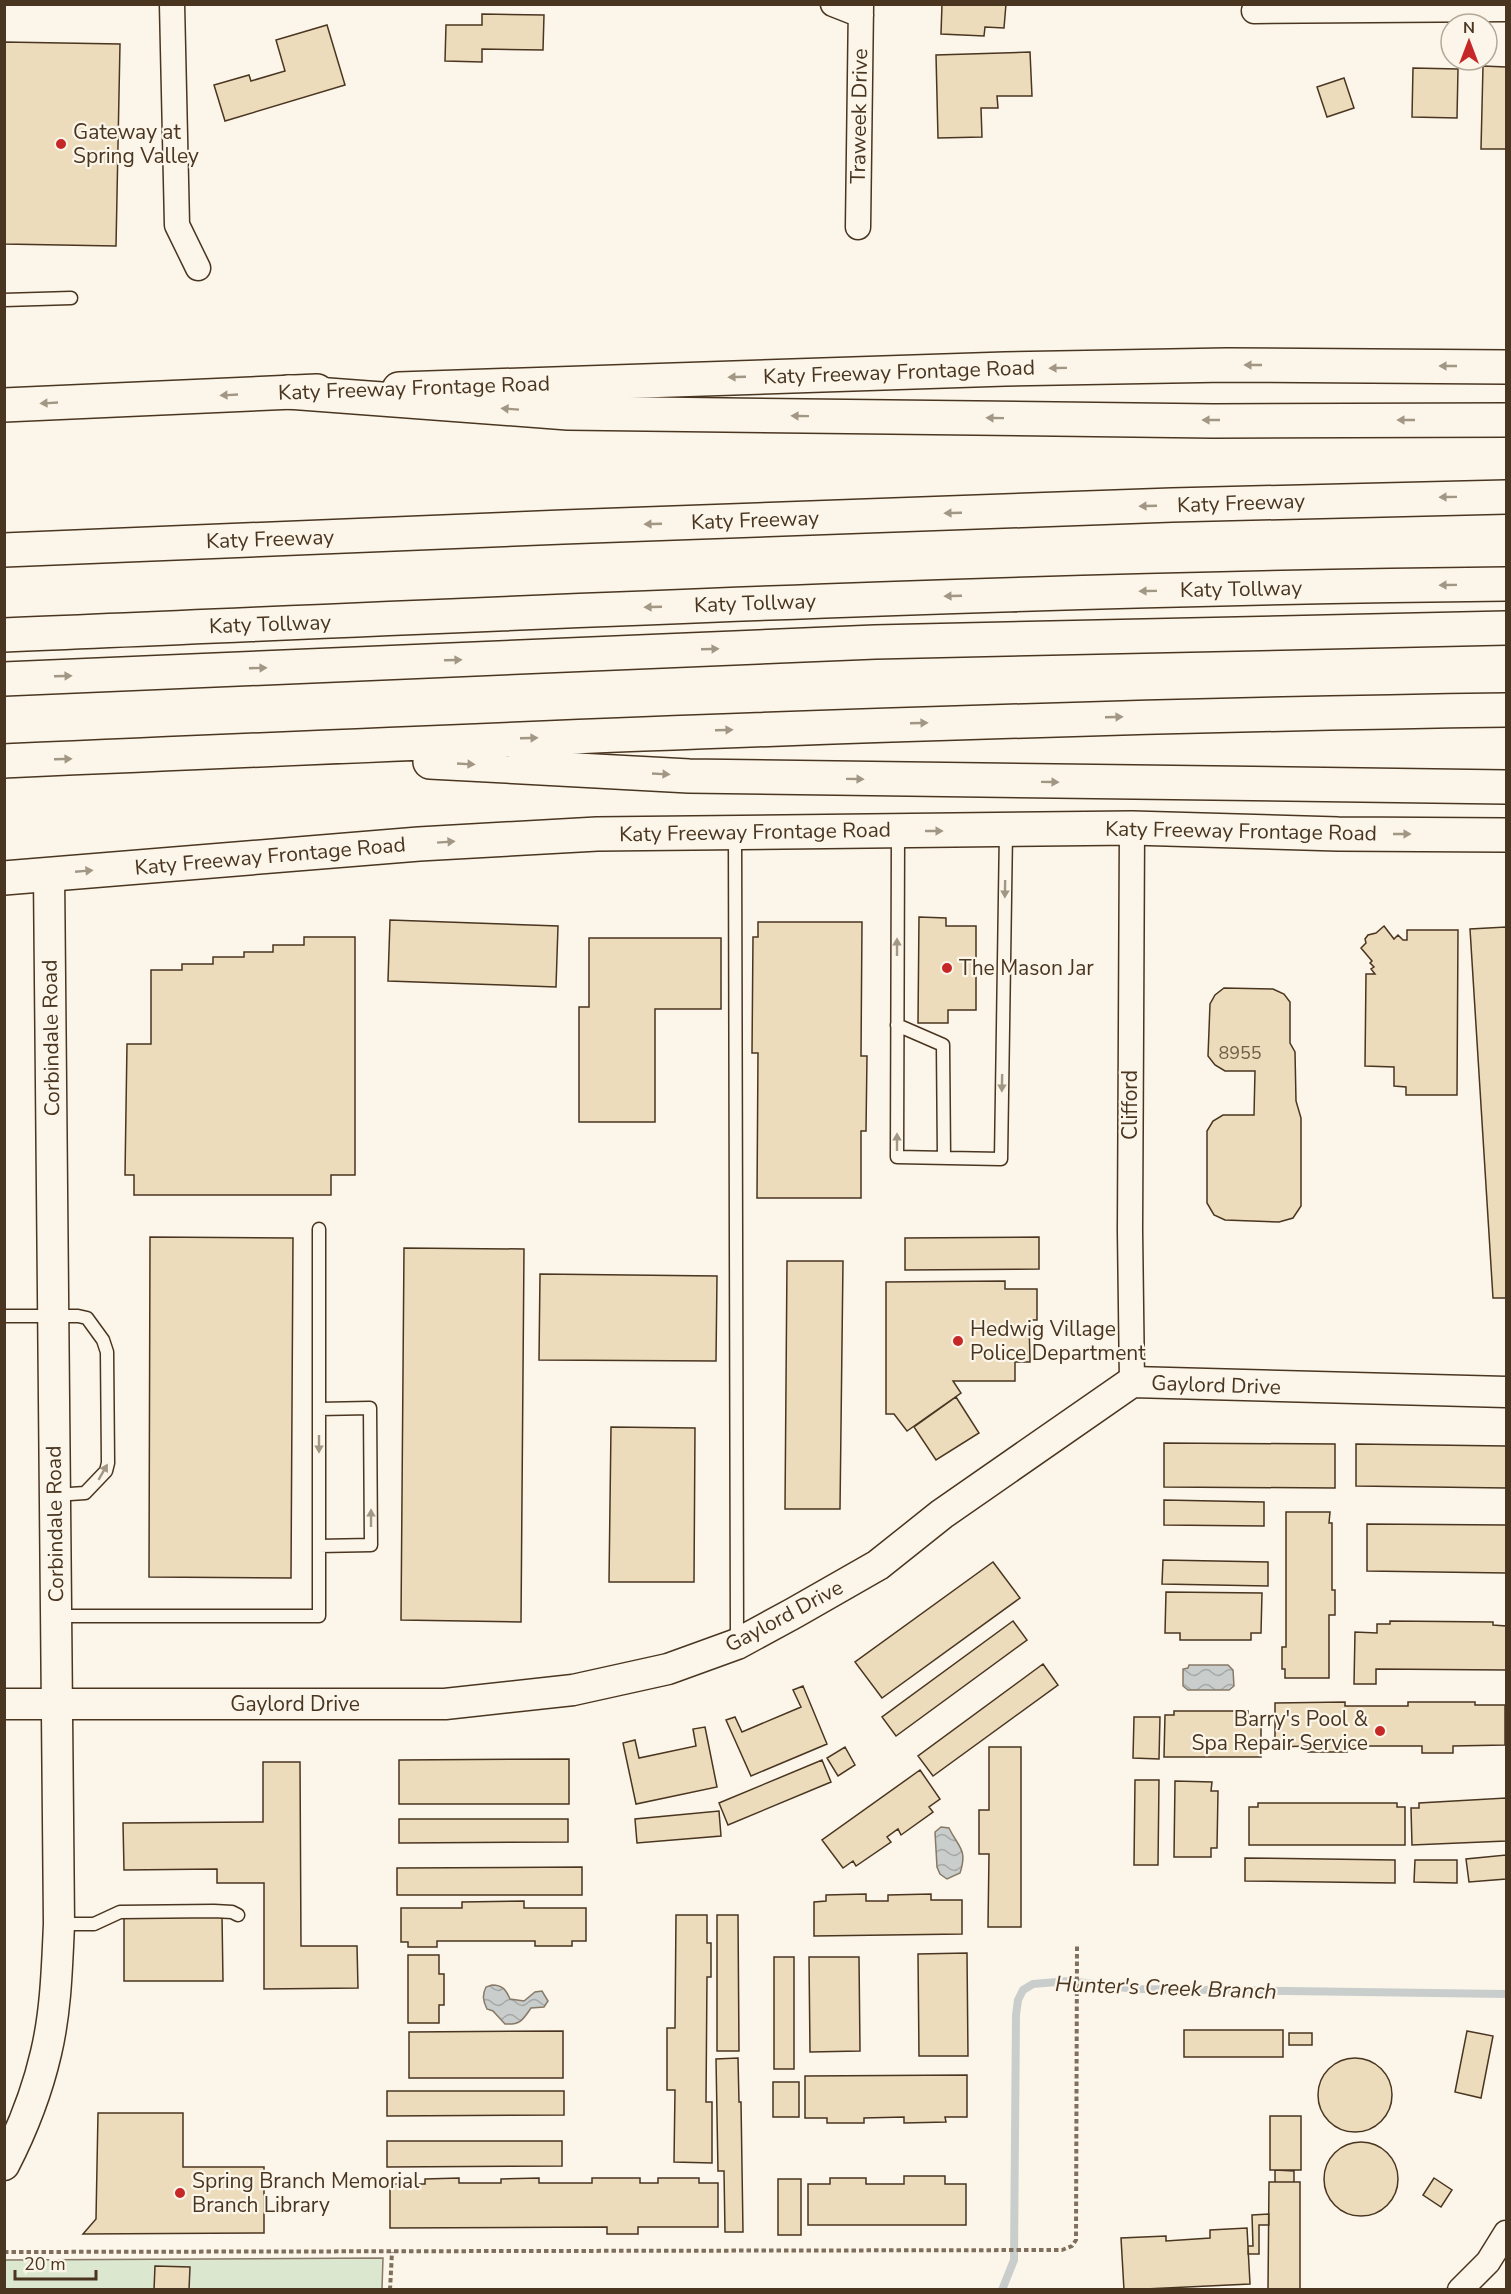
<svg xmlns="http://www.w3.org/2000/svg" width="1511" height="2294" font-family="'Nunito Sans',sans-serif">
<style>
.green{fill:#dce7d0;stroke:#887966;stroke-width:1.5}
.water{fill:url(#water-waves);stroke:#887966;stroke-width:1.5}
.lines{fill:none;stroke-linecap:round;stroke-linejoin:round}
.stream{stroke:#c9cecd;stroke-width:8}
.building{fill:#ecdcbc;stroke:#4a3520;stroke-width:1.5}
.service-casing{stroke:#4a3520;stroke-width:15}
.minor-casing{stroke:#4a3520;stroke-width:27}
.tertiary-casing{stroke:#4a3520;stroke-width:33}
.secondary-casing{stroke:#4a3520;stroke-width:36}
.motorway-casing{stroke:#4a3520;stroke-width:36}
.path{stroke:#7f6f5c;stroke-width:4;stroke-dasharray:4.5 3;stroke-linecap:butt}
.service{stroke:#fbf6e9;stroke-width:12}
.minor{stroke:#fbf6e9;stroke-width:24}
.tertiary{stroke:#fbf6e9;stroke-width:30}
.secondary{stroke:#fbf6e9;stroke-width:33}
.motorway{stroke:#fbf6e9;stroke-width:33}
.oneway{fill:#a29684}
.poi-dot{fill:#c62828;stroke:#fbf6e9;stroke-width:2}
.labels{text-anchor:middle;stroke-width:4.5;stroke-linejoin:round;paint-order:stroke}
.number-label{font-size:18px;fill:#725f47}
.street-label{font-size:21px;fill:#4a3520;stroke:#fbf6e9}
.poi-label{font-size:21px;fill:#4a3520;stroke:#fbf6e9;text-anchor:start}
.water-label{font-size:22px;font-style:italic;fill:#4a3520;stroke:#fbf6e9}
</style>
<defs>
<pattern id="water-waves" width="16" height="10" patternUnits="userSpaceOnUse" patternTransform="scale(1.5)"><rect width="16" height="10" fill="#c9cecd"/><path d="M0 5q4-4 8 0t8 0" fill="none" stroke="#a5a8a6"/></pattern>
</defs>
<rect width="100%" height="100%" fill="#fbf6e9"/>
<path class="green" d="M383 2258 382 2289H5L4 2260Z"/>
<path class="water" d="M1189 1665H1228L1233 1670 1234 1686 1229 1690H1188L1183 1686V1669L1188 1668Z
M941 1827 949 1828C958 1847 968 1849 960 1873L947 1879 940 1874 937 1867 935 1832Z
M492 1985C503 1985 506 1990 510 1999L524 2001 535 1992 542 1991 548 2001 544 2007 531 2008C523 2020 520 2025 505 2024L493 2011 487 2009C483 2001 482 1995 486 1987Z"/>
<g class="lines">
<path class="stream" d="M1002 2290 1014 2260 1016 2015 1018 2000 1023 1990 1033 1984 1069 1981 1135 1989 1506 1994"/>
</g>
<path class="building" d="M942 4H1006L1004 28 985 27 984 36 941 34Z
M482 14 544 15 543 50 482 49V62L445 61 446 25H482Z
M327 25 345 85 225 121 214 85 249 75 251 81 285 71 276 40Z
M4 42 120 44 116 246 4 244Z
M1030 52 1032 96H997L998 108H981L982 137 938 138 936 55Z
M1483 66 1506 67V149H1481Z
M1413 68 1458 69 1457 118 1412 117Z
M1344 78 1354 108 1327 117 1317 87Z
M919 917 946 918V926H976V1010H948V1023H918Z
M390 920 558 926 556 987 388 981Z
M758 922H862L861 1056H867L866 1131H861V1198H757L758 1053H752L753 937H758Z
M1384 926 1394 939 1398 935 1403 940H1407V930H1458L1457 1095H1406V1087L1394 1086V1067L1365 1066 1366 974H1375L1371 969 1374 967 1370 963 1372 961 1361 948 1366 943 1365 939 1368 935 1376 933Z
M1506 927V1298H1493L1470 929Z
M304 937H355V1175H331V1195H134V1175H125L127 1044H151V970H182V964H213V957H244V952H273V945H304Z
M589 938H721V1009H655V1122H579V1007H589Z
M1224 988 1273 989 1284 994 1290 1002V1043L1295 1052 1296 1101 1301 1118V1206L1293 1218 1279 1222 1225 1220 1214 1215 1207 1203V1131L1213 1121 1223 1115H1254L1255 1071H1225L1215 1065 1208 1056 1210 1004 1215 995Z
M150 1237 293 1238 291 1578 149 1577Z
M1039 1237V1269L905 1270V1238Z
M404 1248 524 1249 521 1622 401 1620Z
M787 1261H843L840 1509H785Z
M540 1274 717 1276 716 1361 539 1360Z
M1005 1281V1289H1037V1320H1029L1030 1362H1015V1381H953L961 1393 907 1431 894 1414H886V1282Z
M956 1397 979 1433 936 1460 914 1427Z
M611 1427 695 1428 694 1582H609Z
M1164 1443 1335 1444V1488L1164 1487Z
M1356 1444 1506 1446V1488L1356 1486Z
M1164 1500 1264 1502V1526L1164 1525Z
M1286 1512H1330L1329 1523H1332V1590H1335V1615H1329V1678H1285V1669H1282V1647H1286Z
M1367 1524 1506 1525V1573L1367 1571Z
M1163 1560 1268 1562V1586L1162 1584Z
M993 1562 1020 1598 882 1698 855 1662Z
M1166 1592 1262 1593 1261 1633H1251V1640H1180V1633H1165Z
M1013 1621 1027 1640 896 1736 882 1717Z
M1390 1621 1493 1622V1625L1506 1626V1670L1376 1669V1684H1354L1355 1632 1377 1633V1624H1390Z
M1043 1664 1058 1685 933 1776 918 1756Z
M803 1686 827 1744 751 1776 726 1720 735 1717 742 1732 801 1707 793 1690Z
M1345 1702V1706H1408V1702H1475V1705H1505V1745L1453 1746V1753H1422V1746H1347V1752H1308V1746L1275 1747V1703Z
M1174 1711H1248V1716H1261V1757H1164L1165 1715H1174Z
M1134 1717H1160L1159 1759 1133 1758Z
M705 1727 717 1787 636 1804 623 1743 635 1740 639 1758 696 1746 693 1729Z
M845 1747 855 1765 838 1776 827 1758Z
M989 1747H1021V1927H988L989 1854H979V1810H989Z
M569 1759V1804H399V1760Z
M822 1760 831 1782 728 1825 719 1803Z
M263 1762H300L301 1946H357L358 1988 264 1989V1883H217V1869L124 1870 123 1823 263 1822Z
M920 1770 940 1799 929 1807 933 1812 901 1835 898 1829 887 1837 891 1842 856 1866 853 1861 843 1868 822 1840Z
M1135 1780H1159L1158 1865H1134Z
M1175 1781 1212 1782 1211 1791H1218L1217 1848H1211V1857H1174Z
M1506 1798V1841L1412 1845 1411 1808H1419V1803Z
M1258 1803H1397V1807H1405V1845H1249V1807H1258Z
M719 1811 721 1836 637 1843 635 1819Z
M399 1819H568V1842L399 1843Z
M1506 1855V1879L1469 1882 1466 1859Z
M1245 1858 1395 1860V1883L1245 1881Z
M1415 1860H1457V1883L1414 1882Z
M582 1867V1895H397V1868Z
M866 1894V1901H888V1895L931 1894V1900H962V1934L814 1936V1902L826 1901V1895Z
M524 1901V1908H586V1941H572V1946H535V1941H437V1947H408V1942H401V1908H462V1902Z
M676 1915H707V1943H711V1977H707L706 2102H712V2163L674 2162 675 2090H667V2028H675Z
M717 1915H738L739 2051H717Z
M222 1916 223 1981H124V1917Z
M967 1953 968 2056H919L918 1954Z
M408 1955H439V1974H444V2005H439V2023H408Z
M774 1957H794V2069H774Z
M809 1957H859L860 2051 810 2052Z
M1184 2030H1283V2057H1184Z
M563 2031V2078H409V2032Z
M1467 2031 1493 2036 1481 2098 1455 2092Z
M1289 2033H1312V2045H1289Z
M738 2058 739 2102H741L743 2232H725L724 2171H718L716 2059Z
M1318 2095a37 37 0 1 1 74 0a37 37 0 1 1-74 0Z
M967 2075V2117H945L946 2122 904 2123V2117L864 2118V2123H827V2118H805V2076Z
M773 2082H799V2117H773Z
M387 2091H564V2115L387 2116Z
M98 2113H183V2167H264V2233L83 2234 96 2219Z
M1270 2116H1301V2170H1270Z
M387 2141H562V2166L387 2167Z
M1324 2179a37 37 0 1 1 74 0a37 37 0 1 1-74 0Z
M1275 2170 1294 2171V2182H1275Z
M904 2176H945V2184H966V2225H808V2184H830V2178H866V2184H904Z
M459 2178V2183H501V2179L539 2178V2183H592V2178H640V2183H658V2178H699V2183H718V2227H638V2234H607V2227L390 2228V2184H425V2179Z
M1434 2178 1452 2190 1441 2207 1423 2195Z
M778 2179H801V2235H778Z
M1269 2182H1300V2290H1268Z
M1269 2214V2225H1259V2254H1248V2246H1253L1252 2215Z
M1247 2228 1250 2284 1124 2290 1121 2238 1166 2236V2241L1210 2238V2230Z
M155 2266 190 2267 189 2290H154Z"/>
<g class="lines">
<defs>
<path id="service" d="M4 300 71 298
M735 833 737 1643
M898 833 897 1157 1001 1159 1006 831
M897 1025 943 1045 944 1158
M319 1229V1409
M4 1316H78L87 1318 103 1340 107 1352 108 1463 106 1471 85 1493 55 1495
M56 1616H319V1409L370 1408 371 1545 319 1546
M59 1924H94L120 1912 214 1911 232 1912 238 1915"/>
<path id="minor" d="M172 4 177 225 198 268
M833 4 861 15
M1254 11 1506 9
M858 227 861 4
M1132 1382 1130 1231 1132 828
M1460 2290 1488 2262 1506 2233"/>
<path id="tertiary" d="M4 1704H445L573 1690 668 1669 737 1644 794 1613 878 1565 942 1514 1132 1382 1506 1392
M4 2165C22 2130 37 2092 46 2053 56 2011 57 1967 59 1924L49 874"/>
<path id="secondary" d="M399 389 1005 369 1227 365 1506 367
M4 405 317 391
M4 878 419 844 597 834 1132 828 1338 834 1506 835"/>
<path id="motorway" d="M288 392 568 413 1213 421 1506 420
M4 550 563 527 1172 505 1506 497
M4 635C505 614 1005 589 1506 584
M4 679 875 642 1506 628
M4 761C505 739 1005 717 1506 710
M430 762 689 776 1506 787"/>
</defs>
<use href="#service" class="service-casing"/>
<use href="#minor" class="minor-casing"/>
<use href="#tertiary" class="tertiary-casing"/>
<use href="#secondary" class="secondary-casing"/>
<use href="#motorway" class="motorway-casing"/>
<path class="path" d="M4 2252 1062 2250 1072 2246 1076 2240 1077 1946
M390 2290 392 2252"/>
<use href="#service" class="service"/>
<use href="#minor" class="minor"/>
<use href="#tertiary" class="tertiary"/>
<use href="#secondary" class="secondary"/>
<use href="#motorway" class="motorway"/>
</g>
<defs><path id="oneway-solid" d="M-6-.8H1V-3.2L6.5 0L1 3.2V.8H-6Z" transform="scale(1.5)"/></defs>
<g class="oneway">
<use href="#oneway-solid" transform="translate(1253 365) rotate(-180)"/>
<use href="#oneway-solid" transform="translate(1448 366) rotate(-180)"/>
<use href="#oneway-solid" transform="translate(1058 368) rotate(179)"/>
<use href="#oneway-solid" transform="translate(737 377) rotate(178)"/>
<use href="#oneway-solid" transform="translate(229 395) rotate(177)"/>
<use href="#oneway-solid" transform="translate(49 403) rotate(177)"/>
<use href="#oneway-solid" transform="translate(510 409) rotate(-176)"/>
<use href="#oneway-solid" transform="translate(800 416) rotate(-179)"/>
<use href="#oneway-solid" transform="translate(995 418) rotate(-179)"/>
<use href="#oneway-solid" transform="translate(1211 420) rotate(-180)"/>
<use href="#oneway-solid" transform="translate(1406 420) rotate(180)"/>
<use href="#oneway-solid" transform="translate(1448 497) rotate(179)"/>
<use href="#oneway-solid" transform="translate(1148 506) rotate(178)"/>
<use href="#oneway-solid" transform="translate(953 513) rotate(178)"/>
<use href="#oneway-solid" transform="translate(653 524) rotate(178)"/>
<use href="#oneway-solid" transform="translate(1448 585) rotate(179)"/>
<use href="#oneway-solid" transform="translate(1148 591) rotate(179)"/>
<use href="#oneway-solid" transform="translate(953 596) rotate(178)"/>
<use href="#oneway-solid" transform="translate(653 607) rotate(178)"/>
<use href="#oneway-solid" transform="translate(710 649) rotate(-2)"/>
<use href="#oneway-solid" transform="translate(453 660) rotate(-2)"/>
<use href="#oneway-solid" transform="translate(258 668) rotate(-2)"/>
<use href="#oneway-solid" transform="translate(63 676) rotate(-2)"/>
<use href="#oneway-solid" transform="translate(1114 717) rotate(-2)"/>
<use href="#oneway-solid" transform="translate(919 723) rotate(-2)"/>
<use href="#oneway-solid" transform="translate(724 730) rotate(-2)"/>
<use href="#oneway-solid" transform="translate(529 738) rotate(-2)"/>
<use href="#oneway-solid" transform="translate(63 759) rotate(-2)"/>
<use href="#oneway-solid" transform="translate(466 764) rotate(3)"/>
<use href="#oneway-solid" transform="translate(661 774) rotate(3)"/>
<use href="#oneway-solid" transform="translate(855 779) rotate(1)"/>
<use href="#oneway-solid" transform="translate(1050 782) rotate(1)"/>
<use href="#oneway-solid" transform="translate(934 831)"/>
<use href="#oneway-solid" transform="translate(1402 834)"/>
<use href="#oneway-solid" transform="translate(446 842) rotate(-4)"/>
<use href="#oneway-solid" transform="translate(84 871) rotate(-5)"/>
<use href="#oneway-solid" transform="translate(1005 889) rotate(91)"/>
<use href="#oneway-solid" transform="translate(897 947) rotate(-90)"/>
<use href="#oneway-solid" transform="translate(1002 1083) rotate(91)"/>
<use href="#oneway-solid" transform="translate(897 1142) rotate(-90)"/>
<use href="#oneway-solid" transform="translate(319 1444) rotate(90)"/>
<use href="#oneway-solid" transform="translate(103 1472) rotate(-60)"/>
<use href="#oneway-solid" transform="translate(371 1518) rotate(-90)"/>
</g>
<g class="poi-dot">
<circle cx="61" cy="144" r="6"/>
<circle cx="947" cy="968" r="6"/>
<circle cx="958" cy="1341" r="6"/>
<circle cx="1380" cy="1731" r="6"/>
<circle cx="180" cy="2193" r="6"/>
</g>
<g class="labels">
<g class="number-label">
<text x="1240" y="1059">8955</text>
</g>
<g class="street-label">
<text transform="translate(859 116) rotate(-89)" y="7">Traweek Drive</text>
<text transform="translate(899 372) rotate(-2)" y="7">Katy Freeway Frontage Road</text>
<text transform="translate(414 388) rotate(-2)" y="7">Katy Freeway Frontage Road</text>
<text transform="translate(1241 503) rotate(-2)" y="7">Katy Freeway</text>
<text transform="translate(755 520) rotate(-2)" y="7">Katy Freeway</text>
<text transform="translate(270 539) rotate(-2)" y="7">Katy Freeway</text>
<text transform="translate(1241 589) rotate(-1)" y="7">Katy Tollway</text>
<text transform="translate(755 603) rotate(-2)" y="7">Katy Tollway</text>
<text transform="translate(270 624) rotate(-2)" y="7">Katy Tollway</text>
<text transform="translate(1241 831) rotate(1)" y="7">Katy Freeway Frontage Road</text>
<text transform="translate(755 832) rotate(-1)" y="7">Katy Freeway Frontage Road</text>
<text transform="translate(270 856) rotate(-5)" y="7">Katy Freeway Frontage Road</text>
<text transform="translate(51 1038) rotate(-91)" y="7">Corbindale Road</text>
<text transform="translate(1130 1105) rotate(-90)" y="7">Clifford</text>
<text transform="translate(1216 1385) rotate(2)" y="7">Gaylord Drive</text>
<text transform="translate(55 1524) rotate(-91)" y="7">Corbindale Road</text>
<text transform="translate(784 1616) rotate(-28)" y="7">Gaylord Drive</text>
<text x="295" y="1711">Gaylord Drive</text>
</g>
<g class="poi-label">
<text x="73" y="139">Gateway at<tspan x="73" dy="24">Spring Valley</tspan></text>
<text x="959" y="975">The Mason Jar</text>
<text x="970" y="1336">Hedwig Village<tspan x="970" dy="24">Police Department</tspan></text>
<text x="1368" y="1726" text-anchor="end">Barry's Pool &amp;<tspan x="1368" dy="24">Spa Repair Service</tspan></text>
<text x="192" y="2188">Spring Branch Memorial<tspan x="192" dy="24">Branch Library</tspan></text>
</g>
<g class="water-label">
<text transform="translate(1166 1987) rotate(2)" y="8">Hunter's Creek Branch</text>
</g>
</g>
<rect width="1511" height="2294" fill="none" stroke="#4a3520" stroke-width="12"/>
<g transform="translate(1469 42)"><circle r="28" fill="#fbf6e9" stroke="#b4a999" stroke-width="1.5"/>
<path d="M0-4.5L10 22L0 15L-10 22Z" fill="#c62828"/>
<text y="-9" font-size="16" font-weight="bold" text-anchor="middle" fill="#4a3520">N</text>
</g>
<path d="M15 2270v9h81v-9" fill="none" stroke="#4a3520" stroke-width="3"/>
<text x="24" y="2270" font-size="18" fill="#4a3520" stroke="#fbf6e9" stroke-width="4.5" paint-order="stroke">20 m</text>
</svg>
